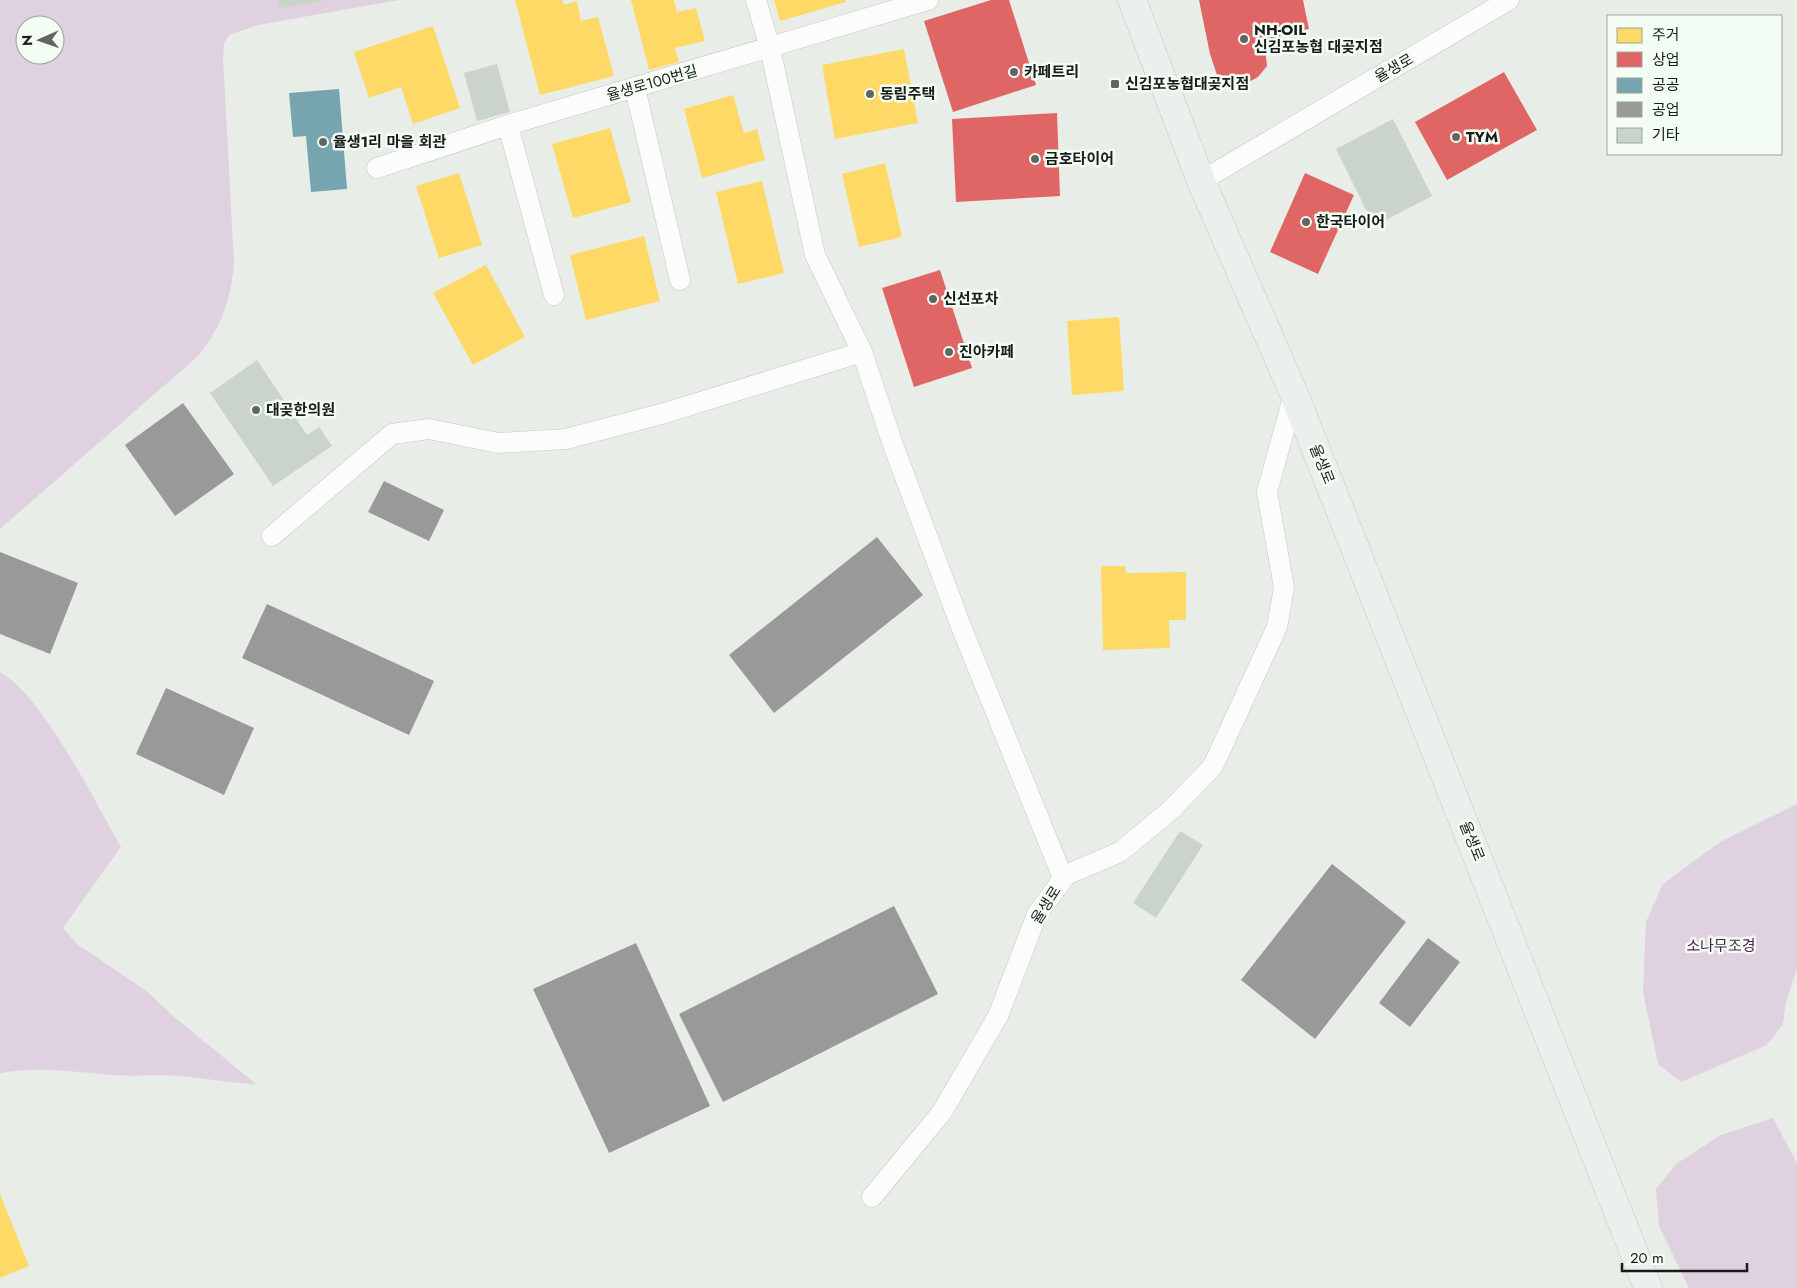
<svg xmlns="http://www.w3.org/2000/svg" width="1797" height="1288" font-family="Jost,'Noto Sans KR',sans-serif">
<style>
.green{fill:#dfd1e0;fill-rule:evenodd}
.homes{fill:#ffd966}
.shops{fill:#e06666}
.public{fill:#76a5af}
.industry{fill:#999}
.building{fill:#cad4cb}
.lines{fill:none;stroke-linecap:round;stroke-linejoin:round}
.lane-casing{stroke:#c4c8c4;stroke-width:21}
.secondary-casing{stroke:#c4c8c4;stroke-width:29}
.lane{stroke:#fcfcfc;stroke-width:20}
.secondary{stroke:#ebf0ec;stroke-width:28}
.poi-dot{fill:#616662;stroke:#f3fdf4;stroke-width:2}
.labels{text-anchor:middle;stroke-width:5;stroke-linejoin:round;paint-order:stroke}
.poi-label{font-size:15px;font-weight:bold;fill:#191d1a;stroke:#f3fdf4;text-anchor:start}
.street-label{font-size:15px;fill:#191d1a;stroke:#f3fdf4}
.park-label{font-size:15px;fill:#4a1e4e;stroke:#f3fdf4}
</style>
<rect width="100%" height="100%" fill="#e8ede8"/>
<path class="green" d="M0 0H399L258 25 229 35 224 44 223 58 234 262C231 300 222 326 198 356L0 529ZM25 25H55V55H25Z
M0 672C43 696 95 802 121 847L63 928 77 944 148 992 173 1016 256 1084C230 1083 205 1078 179 1076 158 1074 136 1077 114 1075 72 1072 43 1066 0 1073Z
M1797 804V968L1786 1002 1783 1024 1767 1045 1681 1082 1658 1064 1643 992 1646 922 1663 884 1720 842Z
M1773 1118 1797 1163V1288H1689L1659 1226 1656 1189 1676 1164 1721 1135Z"/>
<path class="homes" d="M515 0H562L564 5 577 1 581 21 598 17 614 76 540 95Z
M631 0H674L677 12 696 8 705 41 675 48 679 62 649 70Z
M774 0H845L846 2 780 21Z
M433 26 460 108 413 124 401 87 369 98 354 52Z
M904 49 918 123 835 139 822 65Z
M733 95 744 133 757 129 765 160 702 178 684 109Z
M610 128 631 202 573 218 552 144Z
M885 163 902 237 859 247 842 174Z
M459 173 482 245 439 258 416 186Z
M762 181 784 273 738 284 716 192Z
M644 236 660 301 586 320 570 255Z
M486 265 525 337 473 365 433 293Z
M1119 317 1124 391 1072 395 1067 321Z
M1101 566H1125L1126 573 1186 572V620H1169L1170 648 1103 650Z
M0 1194 29 1266 0 1278Z"/>
<path class="shops" d="M991 0H1009L1036 85 953 112 924 21Z
M1199 0H1303L1309 29 1280 34 1282 44 1265 47 1267 66 1258 77 1249 82 1231 83 1217 75 1210 54Z
M1504 72 1537 130 1447 180 1415 122Z
M1057 113 1060 196 956 202 952 119Z
M1305 173 1354 195 1318 274 1270 252Z
M940 270 972 368 914 387 882 288Z"/>
<path class="public" d="M339 89 347 189 311 192 306 136 293 137 289 93Z"/>
<path class="industry" d="M183 403 234 474 175 516 125 445Z
M384 481 444 510 429 541 368 512Z
M877 537 923 595 774 713 729 655Z
M0 552 78 583 50 654 0 634Z
M267 604 434 681 409 735 242 658Z
M166 688 254 728 224 795 136 754Z
M1332 864 1406 922 1315 1039 1241 980Z
M894 906 938 994 723 1102 679 1014Z
M1428 938 1460 962 1410 1027 1379 1003Z
M636 943 710 1106 609 1153 533 989Z"/>
<path class="building" d="M278 0H323V1L279 8Z
M497 64 510 112 477 121 464 73Z
M1393 119 1432 196 1374 226 1336 149Z
M257 360 307 435 319 427 332 446 273 486 210 393Z
M1180 831 1203 845 1156 918 1133 903Z"/>
<g class="lines">
<defs>
<path id="lane" d="M756 0 770 48 815 255 862 352 893 445 962 629 1063 878
M635 88 680 280
M508 125 554 295
M377 168 508 125 928 0
M1201 181 1509 0
M272 536 392 434 429 429 498 443 566 439 665 413 862 352
M872 1197 942 1112 998 1016 1037 914 1066 875 1120 852 1171 810 1213 766 1277 627 1284 587 1267 492 1294 394"/>
<path id="secondary" d="M1132 0 1201 181 1294 394 1648 1288"/>
</defs>
<use href="#lane" class="lane-casing"/>
<use href="#secondary" class="secondary-casing"/>
<use href="#lane" class="lane"/>
<use href="#secondary" class="secondary"/>
</g>
<g class="poi-dot">
<circle cx="1244" cy="39" r="5"/>
<circle cx="1014" cy="72" r="5"/>
<rect x="1110" y="79" width="10" height="10" rx="2.5"/>
<circle cx="870" cy="94" r="5"/>
<circle cx="1456" cy="137" r="5"/>
<circle cx="323" cy="142" r="5"/>
<circle cx="1035" cy="159" r="5"/>
<circle cx="1306" cy="222" r="5"/>
<circle cx="933" cy="299" r="5"/>
<circle cx="949" cy="352" r="5"/>
<circle cx="256" cy="410" r="5"/>
</g>
<g class="labels">
<g class="poi-label">
<text x="1254" y="35">NH-OIL<tspan x="1254" dy="17">신김포농협 대곶지점</tspan></text>
<text x="1024" y="77">카페트리</text>
<text x="1125" y="89">신김포농협대곶지점</text>
<text x="880" y="99">동림주택</text>
<text x="1466" y="142">TYM</text>
<text x="333" y="147">율생1리 마을 회관</text>
<text x="1045" y="164">금호타이어</text>
<text x="1316" y="227">한국타이어</text>
<text x="943" y="304">신선포차</text>
<text x="959" y="357">진아카페</text>
<text x="266" y="415">대곶한의원</text>
</g>
<g class="street-label">
<text transform="translate(1394 68) rotate(-30)" y="5">율생로</text>
<text transform="translate(652 83) rotate(-16)" y="5">율생로100번길</text>
<text transform="translate(1322 464) rotate(68)" y="5">율생로</text>
<text transform="translate(1472 841) rotate(68)" y="5">율생로</text>
<text transform="translate(1046 905) rotate(-58)" y="5">율생로</text>
</g>
<g class="park-label">
<text x="1721" y="951">소나무조경</text>
</g>
</g>
<rect x="1607" y="15" width="175" height="140" fill="#f3fdf4" stroke="#9ca39d"/>
<rect x="1617" y="28" width="25" height="15" fill="#ffd966" stroke="#9ca39d"/>
<text x="1652" y="40" font-size="15" fill="#191d1a">주거</text>
<rect x="1617" y="52" width="25" height="15" fill="#e06666" stroke="#9ca39d"/>
<text x="1652" y="65" font-size="15" fill="#191d1a">상업</text>
<rect x="1617" y="78" width="25" height="15" fill="#76a5af" stroke="#9ca39d"/>
<text x="1652" y="90" font-size="15" fill="#191d1a">공공</text>
<rect x="1617" y="102" width="25" height="15" fill="#999999" stroke="#9ca39d"/>
<text x="1652" y="115" font-size="15" fill="#191d1a">공업</text>
<rect x="1617" y="128" width="25" height="15" fill="#cad4cb" stroke="#9ca39d"/>
<text x="1652" y="140" font-size="15" fill="#191d1a">기타</text>
<g transform="translate(40 40) rotate(268)"><circle r="24" fill="#f3fdf4" stroke="#9ca39d"/>
<path d="M0-4L9 19L0 12L-9 19Z" fill="#616662"/>
<text y="-8" font-size="14" font-weight="bold" text-anchor="middle" fill="#191d1a">N</text>
</g>
<path d="M1622 1263v8h125v-8" fill="none" stroke="#191d1a" stroke-width="2.5"/>
<text x="1630" y="1263" font-size="15" fill="#191d1a" stroke="#f3fdf4" stroke-width="4" paint-order="stroke">20 m</text>
</svg>
